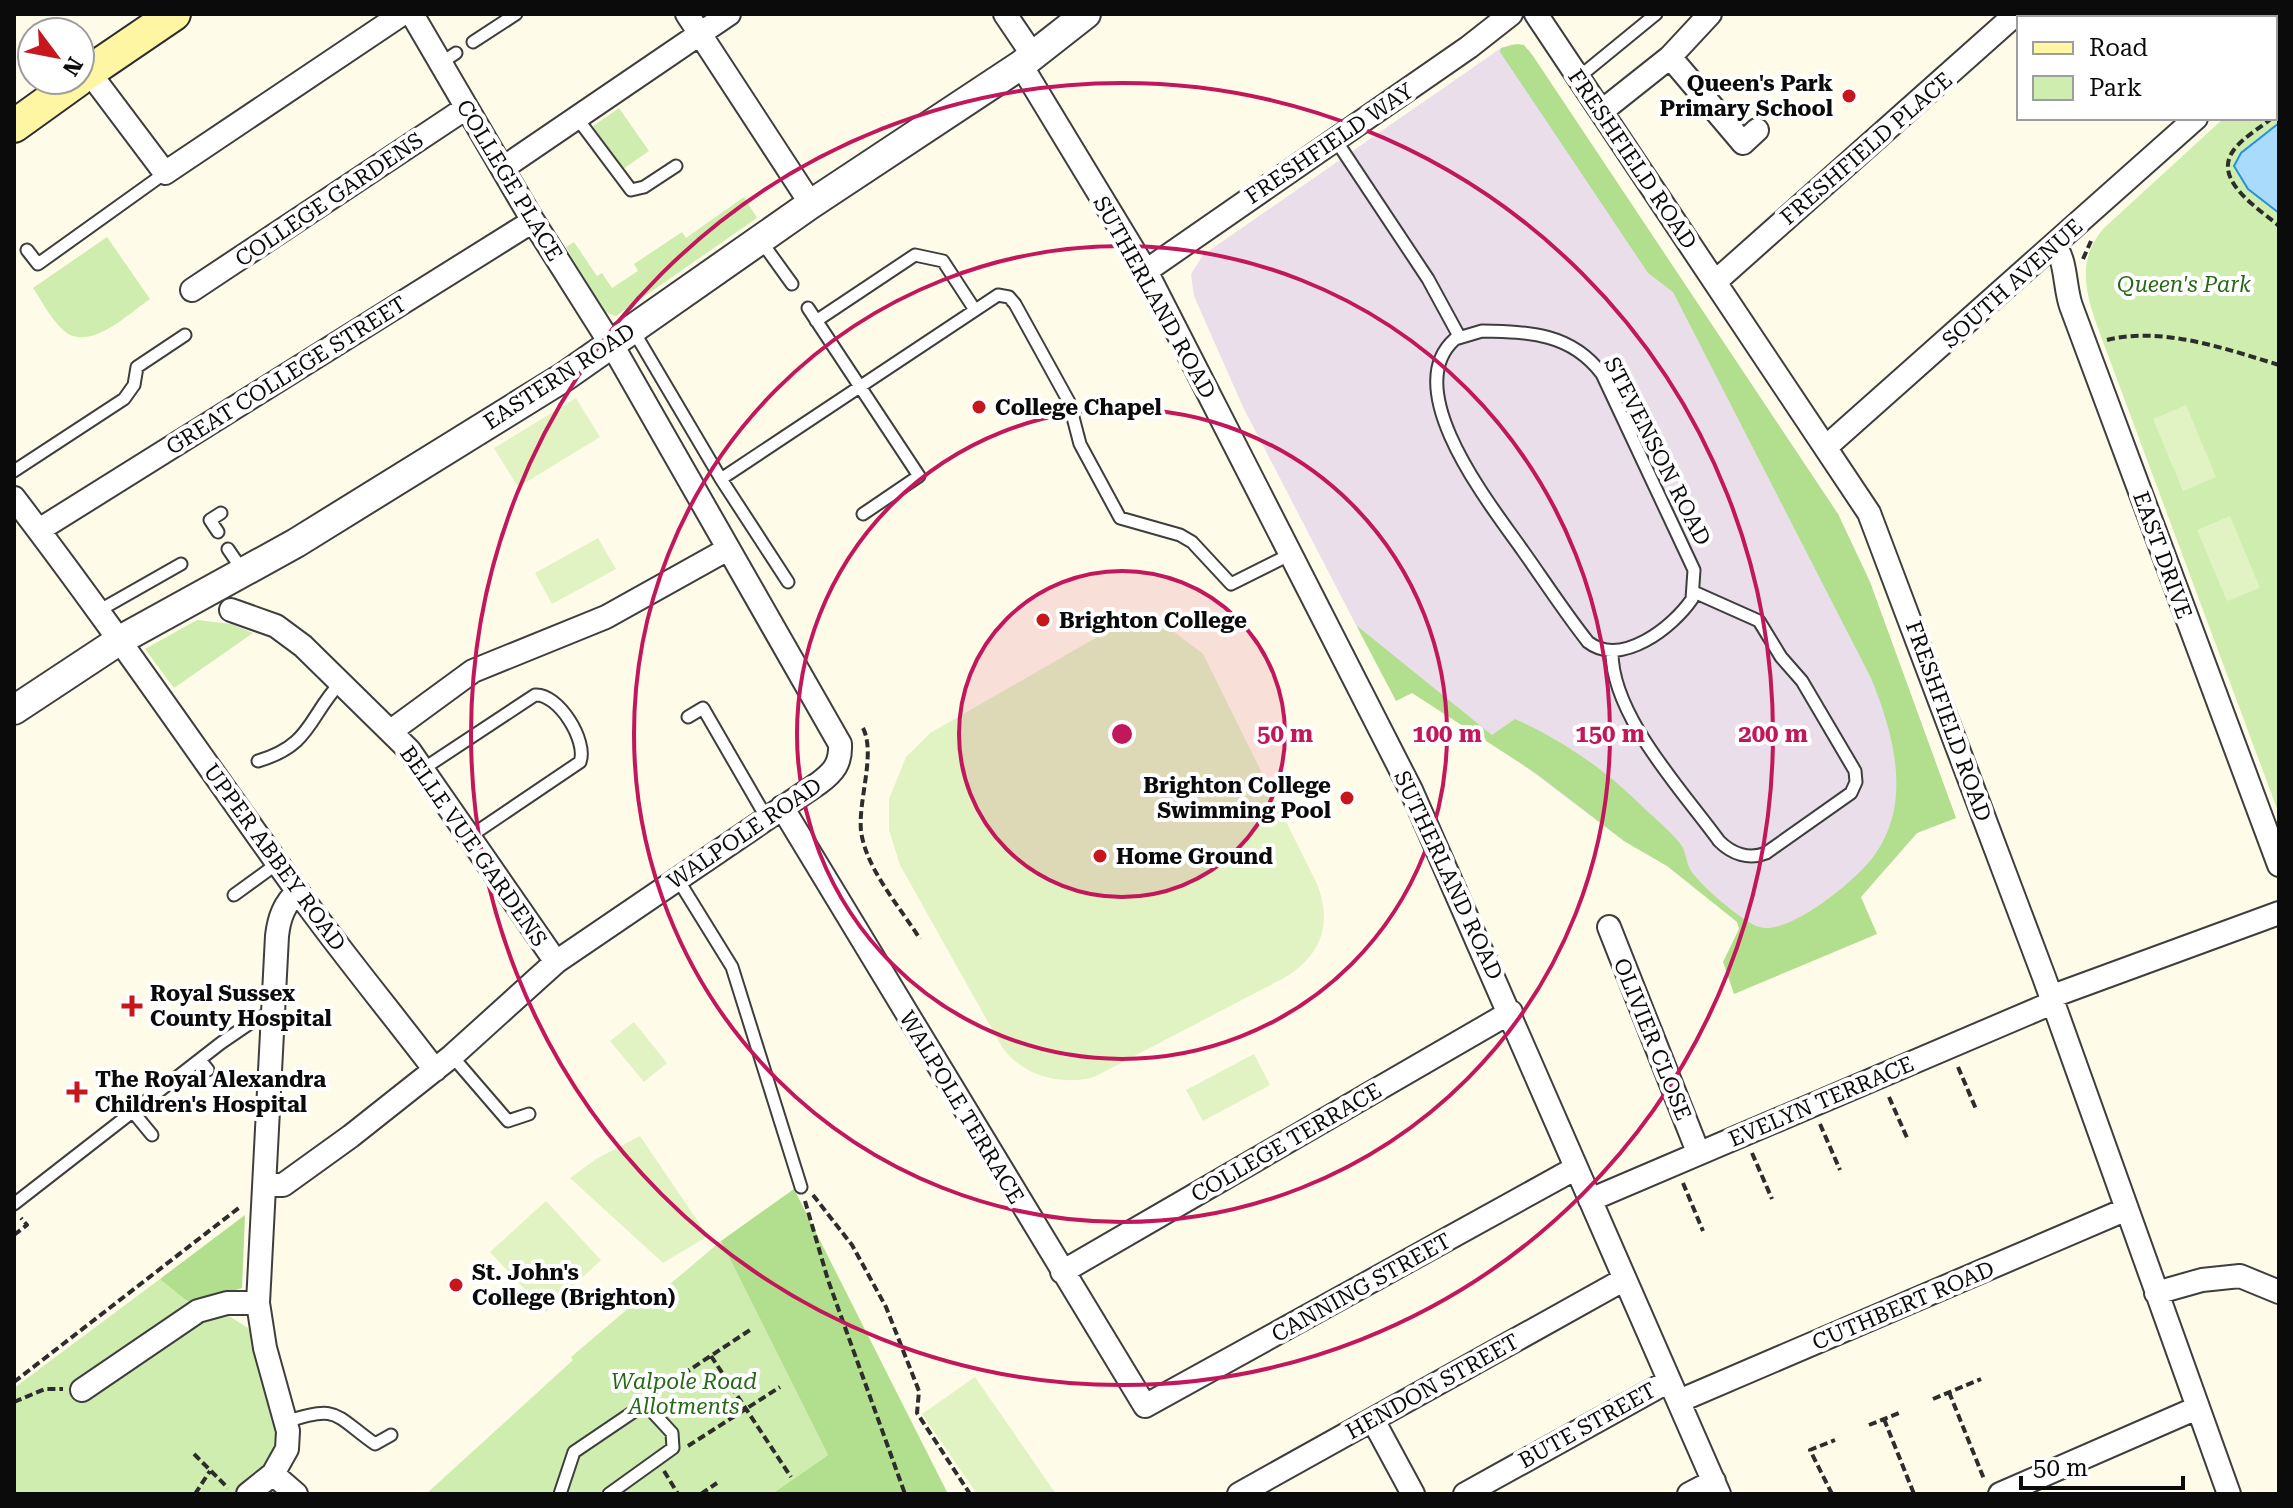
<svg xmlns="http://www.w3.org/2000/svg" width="2293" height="1508" font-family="'Roboto Serif',serif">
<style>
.industrial{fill:#eadeeb}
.green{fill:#ceedaf}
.forest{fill:#b1df8d}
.pitch{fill:#e1f3c2}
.water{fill:#a8dbfc;stroke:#2891da;stroke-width:2}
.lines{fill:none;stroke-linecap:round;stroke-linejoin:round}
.service-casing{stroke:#3e3e3e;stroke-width:15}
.minor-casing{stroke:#3e3e3e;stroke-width:26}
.tertiary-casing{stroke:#3e3e3e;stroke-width:32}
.secondary-casing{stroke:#2d2d2d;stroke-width:36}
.path{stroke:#2d2d2d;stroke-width:4;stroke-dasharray:8 4;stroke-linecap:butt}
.service{stroke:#fff;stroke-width:11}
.minor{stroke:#fff;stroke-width:22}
.tertiary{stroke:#fff;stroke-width:28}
.secondary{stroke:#fff6a4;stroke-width:32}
.ring{fill:none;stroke:#c2185b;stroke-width:4}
.poi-dot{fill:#c7171d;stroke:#fff;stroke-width:3}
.labels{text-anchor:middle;stroke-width:8;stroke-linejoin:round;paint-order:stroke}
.poi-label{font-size:22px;font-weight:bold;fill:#0b0b0b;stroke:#fff;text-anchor:start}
.street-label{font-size:22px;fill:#0b0b0b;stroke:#fff}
.park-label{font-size:22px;font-style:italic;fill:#266816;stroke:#fff}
.centre{fill:#c2185b;stroke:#fff;stroke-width:4}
.ring-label{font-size:24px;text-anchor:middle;font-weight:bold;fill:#c2185b;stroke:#fff;stroke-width:8;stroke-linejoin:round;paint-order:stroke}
</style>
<rect width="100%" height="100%" fill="#fffbe9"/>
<path class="industrial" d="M1513 44 1529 50 1838 514 1870 582 1956 818 1917 833 1888 866 1783 935 1751 927 1667 866 1624 841 1511 756 1356 625 1243 407 1194 296 1191 274 1203 255 1501 48Z"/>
<path class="green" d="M2279 64V814L2105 347C2090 305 2071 266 2104 228L2224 118H2275V69Z
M619 108 649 151 623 169 593 126Z
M744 197 757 218 616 316 604 312 566 247 574 242 597 276 602 273 612 288 638 271 634 264 682 232 686 238Z
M107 237 150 299C129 313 88 355 62 329 50 318 42 301 33 288Z
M197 620 231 624 253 633 174 688 145 649Z
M721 1241 828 1455 772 1494H426L573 1360 571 1357 644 1295 656 1296Z
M160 1279 182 1293 198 1321 229 1316 248 1328 254 1339 279 1436 282 1494H14V1388Z"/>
<path class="forest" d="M1517 44 1524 45 1533 56 1838 514 1870 582 1956 818 1917 833 1861 897 1877 934 1734 994 1723 962 1739 929 1737 922 1667 866 1624 841 1537 774 1412 693 1396 701 1356 625 1492 735 1515 719C1568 743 1607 771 1648 812 1659 822 1673 834 1682 846 1686 853 1686 862 1690 869 1697 883 1743 922 1759 927 1788 936 1852 883 1870 861 1914 807 1895 737 1871 678L1673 292 1648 273 1500 52 1501 48Z
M794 1189 948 1494H772L828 1455 721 1241Z
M245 1215 242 1288 191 1304 160 1279Z"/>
<path class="pitch" d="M576 398 600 437 518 487 494 448Z
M2186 405 2216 477 2183 491 2153 419Z
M2230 516 2260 588 2227 601 2197 530Z
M598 538 616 569 552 604 535 573Z
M1134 624 1173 631 1203 654 1317 884C1333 924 1321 956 1284 978L1094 1077C1060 1086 1023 1076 1002 1047L900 865 889 830V799L906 757 930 733 1092 640 1114 628Z
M634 1022 667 1063 644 1082 610 1041Z
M1254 1054 1270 1085 1203 1121 1186 1090Z
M640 1136 708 1236 663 1263 570 1178 596 1159Z
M546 1201 601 1260 546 1312 490 1252Z
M975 1377 1056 1494H977L922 1414Z"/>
<path class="water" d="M2279 123V213L2248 189 2234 166 2241 153Z"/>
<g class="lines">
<defs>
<path id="service" d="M473 42 516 14
M441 63 456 53
M1579 77 1656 14
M577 118 631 190 644 187 676 166
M1335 139 1428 279 1459 336
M761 241 792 284
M27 250 38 264 165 173
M808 308 919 476 863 514
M816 321 915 255 943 261 975 310
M633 330 721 479 788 582
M1482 331C1530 332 1571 333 1602 374L1694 570 1692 599C1673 627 1621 668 1588 642 1565 613 1545 582 1523 551 1493 508 1397 390 1455 339Z
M14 471 124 399 134 385 137 367 185 335
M721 479 998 295 1009 297 1015 304 1069 402 1080 444 1120 518 1180 535 1192 542 1231 584 1291 554
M218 532 210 520 221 513
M228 549 243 571
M100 610 181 564
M1612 651C1611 715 1682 790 1719 841 1732 854 1749 860 1766 853L1851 793 1856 782 1855 771 1802 681 1781 657 1759 621 1694 592
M688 717 703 708 766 817
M258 761C312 745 308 717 341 682
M423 769 535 695C558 693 588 741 580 762L469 837
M677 878 732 967 801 1187
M234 895 278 863
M452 1056 508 1121 529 1114
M200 1060 208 1070
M133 1112 152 1135
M14 1204 221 1043 259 1017H274
M286 1422C339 1404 334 1415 375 1444L391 1435
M560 1494 574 1452 639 1408 648 1407 672 1433 673 1448 609 1494"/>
<path id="minor" d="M687 14 811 204
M1005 14 1032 54
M1536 14 1869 513 2044 977 2229 1494
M2258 14 2260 18
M1670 57 1743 143 1757 130
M1021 65 1146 271 1411 790 1719 1494
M89 72 165 173 402 14
M1602 111 1670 57 1710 14
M503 168 729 14
M2054 245C2067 261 2064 286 2071 306L2279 865
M1146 271 1469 47 1511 14
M1715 282 2016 14
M192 290 466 108
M1826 447 2196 118
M14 498C113 627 203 760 298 892 342 953 390 1011 435 1070
M39 530 533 221
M231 610 276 626 303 646 409 750 556 962
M391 731 473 671 606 617 728 549
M782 807 1145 1406 1576 1168
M1609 927 1698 1152
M2050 997 2279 913
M266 1185H283L351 1136 452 1056 556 962 819 783C834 772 841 763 840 744L619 357 533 221 412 14
M1590 1200 2052 1003
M1062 1272 1511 1012
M2156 1293 2202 1280 2240 1276 2279 1292
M82 1390 198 1311 227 1303H258
M1679 1401 2127 1209
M1373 1420 1413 1494
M248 1494 273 1474
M296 1494 273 1474 287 1449 288 1431 265 1348 258 1303 277 936C279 918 284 904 298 891
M1239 1494 1625 1279
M1465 1494 1669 1381
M1689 1494 1714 1481
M2000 1494 2197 1408"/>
<path id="tertiary" d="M14 710 120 640 296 543 564 377 811 204 1021 65 1086 14"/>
<path id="secondary" d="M80 78 174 14
M14 126 78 80"/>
</defs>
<use href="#service" class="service-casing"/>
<use href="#minor" class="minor-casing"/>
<use href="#tertiary" class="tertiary-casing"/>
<use href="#secondary" class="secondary-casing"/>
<path class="path" d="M2275 41H2279
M2275 116 2279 112
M2272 118C2260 128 2242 138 2233 151 2212 181 2261 210 2279 226
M2083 259 2091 241
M2107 340C2162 326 2226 349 2279 365
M863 728C876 754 858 800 861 831 866 869 900 907 920 939
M1958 1067 1976 1109
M1889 1097 1908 1140
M1820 1124 1840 1170
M1752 1153 1772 1199
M1683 1183 1703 1231
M813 1195 852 1245 886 1307 919 1391 917 1413 970 1494
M805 1201 828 1280 905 1494
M14 1235 27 1225 21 1218
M711 1356 791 1477
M14 1382 240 1207
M1949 1392 1984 1479
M653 1394 753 1328
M1933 1399 1981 1379
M14 1402 45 1389H63
M1884 1419 1914 1494
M1869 1425 1899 1413
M688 1446 780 1387
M194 1454 228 1488
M664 1471 678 1494
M195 1494 210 1471
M701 1494 717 1483
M1832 1494 1810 1450 1835 1440"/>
<use href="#service" class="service"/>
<use href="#minor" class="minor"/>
<use href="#tertiary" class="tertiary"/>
<use href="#secondary" class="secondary"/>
</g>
<circle cx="1122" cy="734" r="163" fill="#c2185b" fill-opacity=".12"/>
<g class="ring">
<circle cx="1122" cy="734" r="163"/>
<circle cx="1122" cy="734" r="325"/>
<circle cx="1122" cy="734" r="488"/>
<circle cx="1122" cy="734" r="651"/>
</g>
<g class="poi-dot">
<circle cx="1849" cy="96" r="8"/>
<circle cx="979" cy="407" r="8"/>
<circle cx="1043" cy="620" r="8"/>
<circle cx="1347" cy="798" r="8"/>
<circle cx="1100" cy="856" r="8"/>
<path d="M128 994h8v8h8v8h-8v8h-8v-8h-8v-8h8z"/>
<path d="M73 1080h8v8h8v8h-8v8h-8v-8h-8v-8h8z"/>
<circle cx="456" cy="1285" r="8"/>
</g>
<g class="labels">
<g class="poi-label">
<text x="1833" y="91" text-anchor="end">Queen's Park<tspan x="1833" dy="25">Primary School</tspan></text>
<text x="995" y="415">College Chapel</text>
<text x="1059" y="628">Brighton College</text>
<text x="1331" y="793" text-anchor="end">Brighton College<tspan x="1331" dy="25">Swimming Pool</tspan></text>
<text x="1116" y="864">Home Ground</text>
<text x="150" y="1001">Royal Sussex<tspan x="150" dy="25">County Hospital</tspan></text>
<text x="95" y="1087">The Royal Alexandra<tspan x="95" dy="25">Children's Hospital</tspan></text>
<text x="472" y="1280">St. John's<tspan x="472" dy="25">College (Brighton)</tspan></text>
</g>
<g class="street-label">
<text transform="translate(1329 143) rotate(-34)" y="8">FRESHFIELD WAY</text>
<text transform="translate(1866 148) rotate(-41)" y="8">FRESHFIELD PLACE</text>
<text transform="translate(1633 159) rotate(56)" y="8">FRESHFIELD ROAD</text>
<text transform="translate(510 180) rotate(59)" y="8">COLLEGE PLACE</text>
<text transform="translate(329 199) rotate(-34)" y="8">COLLEGE GARDENS</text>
<text transform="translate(2012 283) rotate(-42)" y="8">SOUTH AVENUE</text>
<text transform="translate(1155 297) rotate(61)" y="8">SUTHERLAND ROAD</text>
<text transform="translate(286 375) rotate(-32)" y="8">GREAT COLLEGE STREET</text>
<text transform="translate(559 376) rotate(-33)" y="8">EASTERN ROAD</text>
<text transform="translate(1658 451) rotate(63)" y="8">STEVENSON ROAD</text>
<text transform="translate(2163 555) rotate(70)" y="8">EAST DRIVE</text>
<text transform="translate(1949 721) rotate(70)" y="8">FRESHFIELD ROAD</text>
<text transform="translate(744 833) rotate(-34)" y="8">WALPOLE ROAD</text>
<text transform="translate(474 846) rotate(55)" y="8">BELLE VUE GARDENS</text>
<text transform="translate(275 857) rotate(54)" y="8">UPPER ABBEY ROAD</text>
<text transform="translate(1449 875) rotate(65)" y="8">SUTHERLAND ROAD</text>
<text transform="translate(1653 1039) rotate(68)" y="8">OLIVIER CLOSE</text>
<text transform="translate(1821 1101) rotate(-23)" y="8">EVELYN TERRACE</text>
<text transform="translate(962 1107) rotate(59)" y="8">WALPOLE TERRACE</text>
<text transform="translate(1286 1142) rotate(-30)" y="8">COLLEGE TERRACE</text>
<text transform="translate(1361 1287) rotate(-29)" y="8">CANNING STREET</text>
<text transform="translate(1903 1305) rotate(-23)" y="8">CUTHBERT ROAD</text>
<text transform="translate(1432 1386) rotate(-29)" y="8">HENDON STREET</text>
<text transform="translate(1587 1425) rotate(-29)" y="8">BUTE STREET</text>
</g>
<g class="park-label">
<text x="2184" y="292">Queen's Park</text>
<text x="684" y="1389">Walpole Road<tspan x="684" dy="25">Allotments</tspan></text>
</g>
</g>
<circle cx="1122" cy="734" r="12" class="centre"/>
<g class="ring-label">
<text x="1285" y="742">50 m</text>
<text x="1447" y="742">100 m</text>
<text x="1610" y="742">150 m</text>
<text x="1773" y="742">200 m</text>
</g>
<rect width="2293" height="1508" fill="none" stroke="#0b0b0b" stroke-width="32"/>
<rect x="2017" y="16" width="260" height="104" fill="#ffffff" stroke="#9d9d9d" stroke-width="2"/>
<rect x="2033" y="42" width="40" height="12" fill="#fff6a4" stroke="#9d9d9d" stroke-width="2"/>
<text x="2089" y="56" font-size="24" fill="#0b0b0b">Road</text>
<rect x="2033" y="76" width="40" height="24" fill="#ceedaf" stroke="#9d9d9d" stroke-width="2"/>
<text x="2089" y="96" font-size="24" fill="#0b0b0b">Park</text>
<g transform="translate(56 56) rotate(122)"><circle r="38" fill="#ffffff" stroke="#9d9d9d" stroke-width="2"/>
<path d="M0-6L14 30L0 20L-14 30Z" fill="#c7171d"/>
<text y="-12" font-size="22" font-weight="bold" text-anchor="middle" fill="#0b0b0b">N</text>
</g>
<path d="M2021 1476v12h162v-12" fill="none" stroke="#0b0b0b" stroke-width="4"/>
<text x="2033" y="1476" font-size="24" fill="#0b0b0b" stroke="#ffffff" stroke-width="6" paint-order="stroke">50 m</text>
</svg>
